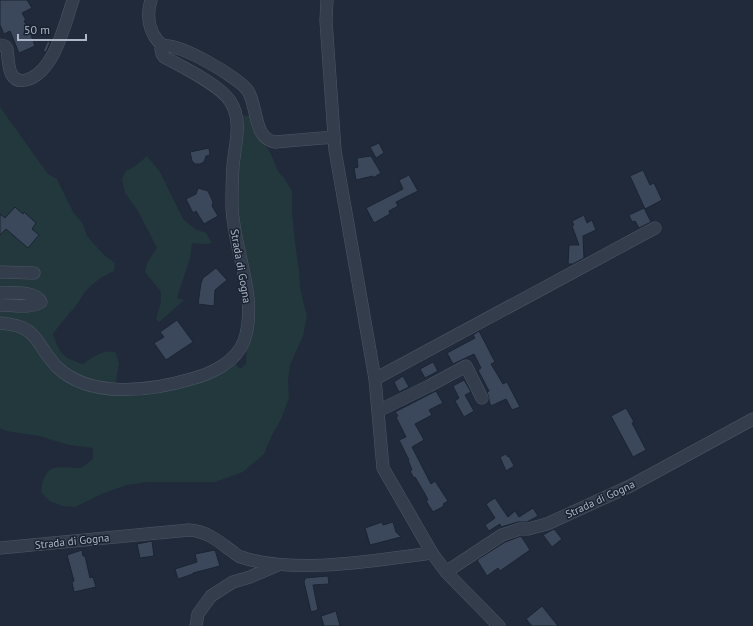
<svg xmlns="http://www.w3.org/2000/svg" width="753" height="626" font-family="'PT Sans',sans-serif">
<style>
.green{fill:#22383c}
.building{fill:#3b485b;stroke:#1b2432}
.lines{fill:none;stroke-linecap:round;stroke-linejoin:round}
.minor-casing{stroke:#4e5766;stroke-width:13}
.minor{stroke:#333d4b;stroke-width:12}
.labels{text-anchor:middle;stroke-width:3;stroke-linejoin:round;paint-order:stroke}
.street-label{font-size:11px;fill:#aeb7c7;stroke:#192230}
</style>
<rect width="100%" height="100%" fill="#202a3b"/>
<path class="green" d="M0 107 48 174 57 179 73 212 83 224 87 236 104 255 115 263 114 271C102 276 93 283 84 293 81 298 78 303 75 307 67 316 60 324 53 334 59 354 64 358 83 364 93 357 104 348 116 353L119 364 115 387 192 381 230 357 240 369 246 364 247 344 236 227 241 116 253 115 259 136 270 152 278 171 284 178 292 191V212L295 242 299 270 300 288 307 317 303 336 290 365 288 381 289 398 281 419 272 435 264 454 243 472 215 482H148L127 485 104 493 75 507 62 506 50 501 41 492C45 461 56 468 81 468L93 459V448L69 445 39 436 6 431 0 428Z
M147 156 160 172 183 219 195 229 206 233 212 243 205 244 192 243 190 258 177 298 184 300 159 322 156 319 161 302V292L145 272 147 263 157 248 138 211 125 193 122 179 126 171 134 167Z"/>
<path class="building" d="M0 0H27L32 8 22 13 26 20 24 21 29 29 35 46 19 53 10 31 4 34 0 25Z
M48 40 50 43 46 52 43 51Z
M379 143 384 153 376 158 370 147Z
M209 148 210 155 206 156 204 162 200 164H195L192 161 190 152Z
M371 156 381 173 373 178V176L356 180 354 168 358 167 357 158Z
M643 170 650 185 654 183 662 200 645 209 630 176Z
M409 175 418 191 396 202 398 206 389 211 390 214 374 223 366 208 403 189 399 180Z
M198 188 208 191 213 202 212 206 218 216 204 224 196 211 193 213 186 199 196 194Z
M15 207 23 214 24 212 36 223 32 229 39 235 28 248 6 229 0 235V214L5 218Z
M644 208 651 222 639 228 635 221 632 222 629 215Z
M584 215 587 223 592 220 596 230 583 236 584 258 573 264H568L569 245H579L572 226 574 225 572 221Z
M216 268 227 280 215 290 214 306 198 304 201 283 203 278Z
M177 320 193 342 166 360 154 343 164 337 160 332Z
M479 331 495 362 491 364 503 384 507 382 520 407 512 410 506 399 491 406 489 401V398L487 392 489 391 478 370 481 368 474 354 453 364 447 353 475 338 473 335Z
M433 362 438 371 425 378 420 369Z
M403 376 409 387 399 392 394 382Z
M464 380 471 392 465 395 474 411 464 417 455 401 459 398 453 386Z
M436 391 443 403 429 410 432 415 415 424 424 440 412 447 431 484 435 481 448 501 443 504 444 506 433 512 426 501 428 500 425 494 415 477 414 478 410 471 412 470 408 460H409L399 440 406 437 396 417 398 416 395 412Z
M626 408 634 422 632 423 646 450 633 457 611 416Z
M506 454 508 457 509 456 514 466 506 471 500 457Z
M495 498 508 517 515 511 519 517 533 508 538 516 527 522H518L501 527 500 524 489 531 485 525 495 518 486 504Z
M382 522 383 525 393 522 396 532 401 537 370 545 365 528Z
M554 529 562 539 552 547 543 535Z
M521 536 530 550 500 571 498 568 487 576 477 560 505 542Z
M152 541 154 556 140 558 137 544Z
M82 550 83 556H85L90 578 93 577 96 587 74 592 72 582 74 581 67 555Z
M215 550 220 566 193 573V574L178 579 175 569 197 562 195 554Z
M328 576 329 584 313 585 318 610 311 612 304 582 305 578Z
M542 606 558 626H532L526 619Z
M336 611 340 626H324L321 616Z"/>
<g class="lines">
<defs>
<path id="minor" d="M151 0C146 17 149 34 163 46 178 42 240 78 248 91 258 107 253 138 275 142L334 137
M327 0 326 21 335 150 375 379 383 468 432 553 446 572 499 626
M0 45 5 46 7 49C9 62 7 84 26 80 54 73 65 24 73 0
M0 272 34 273
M0 293C11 293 35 290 41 302 31 309 12 305 0 305
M0 323C40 326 34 343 57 367 90 399 151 391 191 379 211 374 236 362 244 341 259 297 233 250 232 206 232 193 232 179 233 166 235 144 243 120 230 101 220 85 181 66 164 57L162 54 161 49 163 46
M375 379 655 228
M378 411 429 386 466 366 482 398
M0 548 189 530C205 531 216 539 229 549 233 551 237 556 241 557 295 575 377 560 432 553
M446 572 502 535 520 529H528L547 524 630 486 753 419
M196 626 198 614 211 596 233 582 250 577 278 565"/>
</defs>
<use href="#minor" class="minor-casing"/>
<use href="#minor" class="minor"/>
</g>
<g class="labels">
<g class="street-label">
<text transform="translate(241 266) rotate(80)" y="4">Strada di Gogna</text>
<text transform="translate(600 499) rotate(-25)" y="4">Strada di Gogna</text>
<text transform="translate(72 541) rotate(-6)" y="4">Strada di Gogna</text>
</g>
</g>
<path d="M18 34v6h68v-6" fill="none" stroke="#aeb7c7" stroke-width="2"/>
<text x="24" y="34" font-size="12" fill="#aeb7c7" stroke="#192230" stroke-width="3" paint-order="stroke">50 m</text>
</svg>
